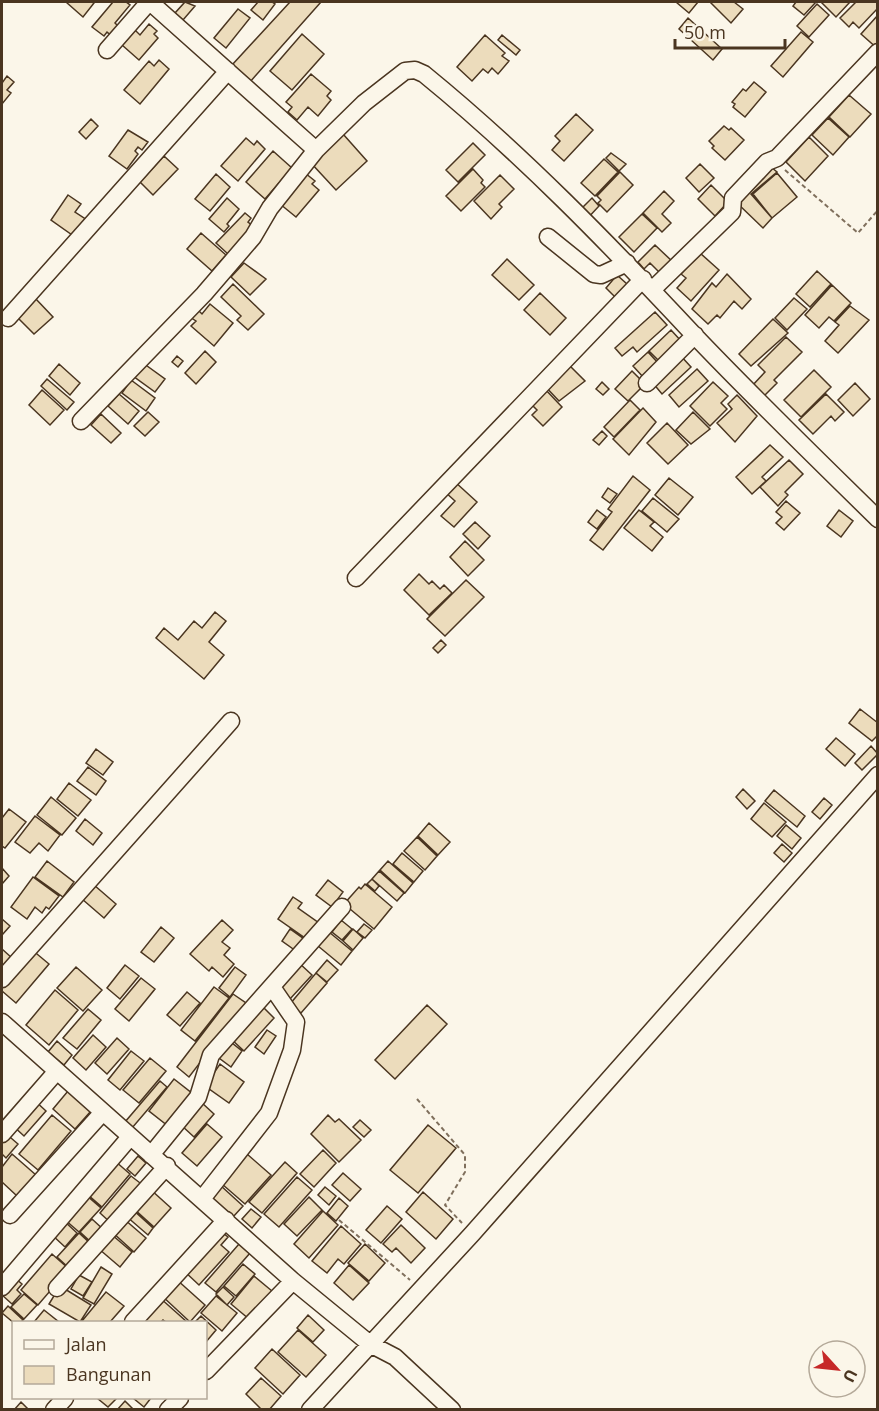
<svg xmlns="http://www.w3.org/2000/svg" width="879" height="1411" font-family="'Open Sans',sans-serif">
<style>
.building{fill:#ecdcbc;stroke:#4a3520;stroke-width:1.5}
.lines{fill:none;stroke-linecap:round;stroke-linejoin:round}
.minor-casing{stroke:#4a3520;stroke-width:19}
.path{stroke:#7f6f5c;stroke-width:2;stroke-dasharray:4.5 3;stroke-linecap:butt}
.minor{stroke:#fbf6e9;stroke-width:16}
</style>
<rect width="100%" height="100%" fill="#fbf6e9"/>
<path class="building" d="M66 2H92L94 3 83 17Z
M113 2H126L130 5 115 23 120 28 113 37 107 32 104 36 92 27Z
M185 2 195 6 183 20 175 13Z
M258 2H272L275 4 263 20 251 10Z
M290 2H321L250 82 232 65Z
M676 2H698L689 13Z
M710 2H734L743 9 731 23Z
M796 2H816L804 15 793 6Z
M821 2H850L836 17Z
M856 2H878V8L859 28 853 22 849 27 840 18Z
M817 4 829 15 809 37 797 26Z
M238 9 250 18 226 48 214 38Z
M878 15V49L861 34Z
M688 18 722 49 713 60 679 29Z
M149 24 157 31 154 34 158 38 139 60 122 45 135 30 140 35Z
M801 32 813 42 783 77 771 66Z
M302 34 324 54 292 90 270 71Z
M485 35 505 53 502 56 509 61 498 74 492 68 488 73 483 69 472 81 457 67Z
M502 35 520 50 516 55 498 40Z
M159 60 169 69 140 104 124 90 149 61 154 66Z
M311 74 331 91 327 96 331 100 318 116 308 107 297 120 288 112 292 107 286 102Z
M7 76 14 82 7 90 11 93 2 104V83Z
M754 82 766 92 745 117 733 107 735 104 732 102 743 89 746 91Z
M849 95 871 114 850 137 829 117Z
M576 114 593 130 564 161 552 150 560 141 555 136Z
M828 118 849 137 833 155 812 135Z
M91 119 98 126 86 139 79 132Z
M724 126 729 130 731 128 744 140 725 160 712 148 714 146 709 141Z
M128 130 148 142 142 150 138 147 135 151 138 154 127 169 109 156Z
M343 134 367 161 336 190 311 163Z
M809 137 828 156 805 181 786 162Z
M246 138 254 145 257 141 265 149 238 181 221 166Z
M473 143 485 155 458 182 446 170Z
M273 151 292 168 265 199 246 182Z
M611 153 626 164 619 171 606 158Z
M164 156 178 169 153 195 140 182Z
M604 159 618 172 595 196 581 183Z
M700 164 714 178 699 192 686 178Z
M771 167 777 172 751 194 772 218 763 228 736 202Z
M473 169 483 180 481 183 485 187 461 211 446 196Z
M620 172 633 185 607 212 598 203 601 200 597 196Z
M305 173 315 181 312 184 319 190 296 217 280 204Z
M777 173 797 197 772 218 753 194Z
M216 174 230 187 210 211 195 199Z
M500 175 514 189 499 204 502 207 491 219 474 201Z
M711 185 728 202 715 216 698 199Z
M664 191 674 201 662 214 671 223 662 232 643 213Z
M68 195 81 204 75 212 87 220 75 237 51 220Z
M227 198 239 209 227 224 229 226 224 232 209 219Z
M592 198 599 206 586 220 578 212Z
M245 213 251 218 248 222 253 226 228 254 216 243Z
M642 214 657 228 634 252 619 237Z
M201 233 226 255 212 271 187 249Z
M655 245 674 263 662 275 650 263 644 269 638 262Z
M700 253 719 270 691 301 677 288 686 278 681 274Z
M507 259 534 285 519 300 492 275Z
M244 263 266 279 250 295 231 277Z
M817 271 831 284 810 307 796 294Z
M727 274 751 299 742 309 734 301 720 318 717 315 708 324 692 309 712 283 716 287Z
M617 275 627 284 615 297 606 288Z
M233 284 264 314 248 330 237 320 241 316 221 297Z
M832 285 851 303 834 321 829 317 819 328 805 315Z
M540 293 566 318 550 335 524 310Z
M35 298 53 317 34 334 16 316Z
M794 298 807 309 787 330 775 318Z
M210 304 233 323 214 346 191 326 196 321 190 317 197 309 202 314Z
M850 306 869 320 838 353 825 341 839 325 835 322Z
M655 312 667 325 637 352 633 347 622 356 615 348Z
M773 319 788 333 751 366 739 354Z
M671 330 682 342 661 363 649 351Z
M786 337 802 352 774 380 777 383 762 398 751 387 765 372 758 365Z
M205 351 216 362 196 384 185 373Z
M648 352 659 364 644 378 633 366Z
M680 355 691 367 662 394 652 382Z
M177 356 183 361 178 367 172 362Z
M566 362 585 381 559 401 543 384Z
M143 363 165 379 155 392 133 376Z
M59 364 80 383 70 395 49 376Z
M697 369 708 381 679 407 669 395Z
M814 370 831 387 801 417 784 400Z
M632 371 645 384 628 401 615 389Z
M47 379 74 402 67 410 41 386Z
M131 380 155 398 146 411 122 393Z
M602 382 609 389 603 395 596 389Z
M713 382 728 396 721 403 727 409 710 426 690 406Z
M855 383 870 399 853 416 838 400Z
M544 388 562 407 543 426 532 415 537 410 529 402Z
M42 390 64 410 50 425 29 405Z
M119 394 139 411 128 424 108 406Z
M826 394 844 412 835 421 831 416 813 434 799 420Z
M737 395 757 416 735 442 717 423 732 409 728 404Z
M630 400 640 410 614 437 604 427Z
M643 408 656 422 629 455 613 439Z
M148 412 159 422 145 436 134 426Z
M693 412 710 429 691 444 676 430Z
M101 414 121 433 111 443 91 425Z
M667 423 688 445 668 464 647 443Z
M602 431 607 436 599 445 593 440Z
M770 445 783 457 762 477 766 481 752 494 736 477Z
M789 460 803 474 785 492 788 495 778 506 760 487Z
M633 476 650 490 603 550 590 540 612 512 608 509Z
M669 478 693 497 678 515 655 495Z
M454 481 477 502 454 527 441 516 455 501 444 491Z
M608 488 617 494 610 503 602 497Z
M653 498 679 519 667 532 642 511Z
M786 501 800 513 784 530 776 523 782 517 776 512Z
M597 510 606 517 597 529 588 522Z
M639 510 654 522 650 526 663 537 652 551 624 528Z
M839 510 853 521 841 537 827 526Z
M475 522 490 536 478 549 463 534Z
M465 541 484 560 468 576 450 557Z
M419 574 429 584 432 581 440 589 444 585 452 593 429 615 404 590Z
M466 580 484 597 445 636 427 619Z
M215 612 226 621 209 642 224 655 204 679 156 638 164 628 178 640 194 621 202 628Z
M441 640 446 645 438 653 433 648Z
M860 709 878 723V735L872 741 849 723Z
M836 738 855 754 845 766 826 749Z
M871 746 878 754 862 770 855 763Z
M96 749 113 762 103 775 86 763Z
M88 767 106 781 96 795 77 781Z
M69 783 91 800 78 816 57 799Z
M743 789 755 801 747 809 736 797Z
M774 790 805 816 797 827 765 801Z
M51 797 76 818 62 835 37 815Z
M824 798 832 805 820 819 812 812Z
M764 803 786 822 772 837 751 819Z
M9 809 26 822 5 848 2 846V818Z
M35 816 60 835 48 851 39 843 30 853 15 842Z
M85 819 102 833 93 845 76 831Z
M429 823 450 842 438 855 418 836Z
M786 825 801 838 792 849 777 836Z
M417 837 437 856 425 870 404 851Z
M782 844 792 853 784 862 774 853Z
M402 853 423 871 414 882 393 864Z
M47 861 74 882 63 897 35 877Z
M388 861 413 883 405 893 380 870Z
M2 868 9 876 2 884Z
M379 871 404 893 397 901 372 879Z
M33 877 59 896 49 909 46 907 42 913 35 907 27 919 11 907Z
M372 879 379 886 375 891 367 884Z
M328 880 343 892 332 907 316 895Z
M365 884 392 907 374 929 344 904 359 887 361 889Z
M94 885 116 904 104 918 82 899Z
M293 897 302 903 298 908 319 923 308 940 278 919Z
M2 919 10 926 2 935Z
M222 920 233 930 222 942 230 948 224 955 234 964 223 977 212 967 209 971 190 954Z
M341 920 352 929 342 940 332 932Z
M364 924 372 930 365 938 357 932Z
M161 927 174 938 154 962 141 952Z
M290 929 304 939 296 951 282 941Z
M353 929 363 938 353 950 343 941Z
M329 932 352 951 341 965 318 946Z
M2 949 12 958 2 971Z
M31 949 49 964 16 1003 2 991V984Z
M327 960 338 970 327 982 316 973Z
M298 962 312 975 290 999 276 987Z
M125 965 139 976 120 999 107 988Z
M76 967 102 990 83 1011 57 988Z
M235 967 246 975 230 997 219 988Z
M316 973 327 983 301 1013 290 1004Z
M141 978 155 989 129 1021 115 1009Z
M214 987 229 998 195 1041 181 1030Z
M55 990 78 1010 49 1045 26 1025Z
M187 992 200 1003 180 1026 167 1015Z
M233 994 246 1003 189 1077 177 1067Z
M261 1005 274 1018 244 1051 230 1038Z
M427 1005 447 1024 395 1079 375 1060Z
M88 1009 101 1020 77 1049 63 1038Z
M267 1030 276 1036 264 1054 255 1047Z
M93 1035 106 1047 86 1070 73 1058Z
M117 1038 129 1049 107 1074 95 1063Z
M227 1039 242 1051 231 1067 215 1055Z
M57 1041 72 1055 64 1065 48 1052Z
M131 1051 144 1061 120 1090 108 1080Z
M150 1058 166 1071 139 1103 123 1090Z
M220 1064 244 1082 229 1103 205 1086Z
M174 1079 193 1094 168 1126 149 1111Z
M160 1081 167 1087 132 1128 125 1122Z
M68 1091 91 1111 75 1129 53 1109Z
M33 1099 46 1111 24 1136 11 1124Z
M201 1102 214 1114 194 1137 181 1125Z
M52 1115 71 1131 38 1170 19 1154Z
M328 1115 335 1122 339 1119 361 1140 339 1162 311 1134Z
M360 1120 371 1130 364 1137 353 1127Z
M207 1124 222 1137 197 1166 182 1153Z
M428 1125 456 1148 418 1193 390 1170Z
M4 1132 18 1144 6 1158 2 1154V1135Z
M323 1150 336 1163 314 1187 300 1174Z
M12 1154 36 1175 17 1196 2 1182V1167Z
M247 1154 271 1175 245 1204 222 1184Z
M138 1156 146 1163 135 1176 127 1169Z
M115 1161 130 1174 102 1207 87 1194Z
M285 1162 297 1173 262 1213 249 1202Z
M343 1173 361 1189 350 1201 332 1185Z
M131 1176 144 1186 112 1224 100 1213Z
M297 1177 312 1190 279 1227 264 1214Z
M220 1185 243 1206 233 1217 209 1196Z
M325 1187 336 1196 329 1205 318 1195Z
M150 1189 171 1208 154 1227 133 1208Z
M423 1192 453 1219 436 1239 406 1212Z
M86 1195 101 1208 79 1232 64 1219Z
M309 1197 322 1210 297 1236 284 1224Z
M339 1198 348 1206 336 1221 327 1213Z
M387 1206 402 1219 381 1243 366 1230Z
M132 1209 153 1228 148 1235 126 1216Z
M251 1209 261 1217 252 1228 242 1219Z
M323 1211 338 1225 309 1258 294 1244Z
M92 1219 105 1231 93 1244 80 1232Z
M124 1219 146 1238 134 1252 112 1232Z
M63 1220 77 1233 65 1247 51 1234Z
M401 1225 425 1248 411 1263 396 1248 392 1252 383 1244Z
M341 1226 361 1244 344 1264 338 1259 327 1273 312 1261Z
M219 1230 228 1237 221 1245 229 1252 199 1285 183 1270Z
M79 1233 92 1245 70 1269 57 1257Z
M111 1234 132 1252 120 1267 99 1249Z
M239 1244 250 1253 216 1292 205 1283Z
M365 1244 385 1263 369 1281 348 1263Z
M52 1254 69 1269 38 1305 21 1290Z
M243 1264 255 1274 236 1296 224 1286Z
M349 1265 369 1283 353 1300 334 1283Z
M101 1267 112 1274 94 1304 83 1298Z
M79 1275 92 1282 83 1296 71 1289Z
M254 1276 272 1291 249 1319 231 1304Z
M15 1278 22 1284 17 1290 21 1294 12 1304 2 1295Z
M176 1279 205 1305 190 1322 161 1295Z
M60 1286 91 1305 80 1322 49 1304Z
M223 1287 234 1297 227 1305 216 1294Z
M106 1292 124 1306 110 1322H84L82 1321Z
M24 1294 37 1305 24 1319 11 1307Z
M216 1296 237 1313 222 1331 201 1313Z
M159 1297 187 1322H166L163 1320 161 1322H137Z
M8 1306 23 1320 21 1322 14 1323 2 1313Z
M44 1310 59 1322H34Z
M308 1315 324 1330 313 1342 297 1328Z
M201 1316 216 1330 206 1342V1322H195Z
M298 1330 326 1355 306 1377 278 1352Z
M272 1349 300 1375 283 1394 255 1368Z
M261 1378 281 1396 269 1410H262L246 1394Z
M97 1398H117L108 1407Z
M133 1398H151L144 1407Z
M125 1401 134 1410H117Z
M21 1402 29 1410H14Z"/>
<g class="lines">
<defs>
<path id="minor" d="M150 2 316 150 364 103 405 71 415 70 424 74C521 153 609 244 695 336 754 398 816 458 878 519
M107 50 149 2
M548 237 594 274 601 275 627 263
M653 289 732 212 733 198 767 162 777 158 878 52
M8 318 228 71
M647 383 695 335
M81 421 204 294 253 237 270 208 316 150
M356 578 643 279
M2 979 231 721
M2 1022 293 1281 370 1344 395 1357 452 1410
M2 1134 57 1071
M151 1155 198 1097 211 1055 342 907
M202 1199 269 1113 292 1050 296 1022 272 987
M10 1215 103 1112
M2 1287 130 1137
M57 1288 167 1166
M133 1322 226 1220
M206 1371 293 1281
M54 1410 65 1398
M168 1410 180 1398
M310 1410 472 1234 878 775"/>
</defs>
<use href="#minor" class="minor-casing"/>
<path class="path" d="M785 170 858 233 878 210
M417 1099 465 1155V1172L445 1205 462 1223
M339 1220 410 1280"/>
<use href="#minor" class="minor"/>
</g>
<rect width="879" height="1411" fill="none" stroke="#4a3520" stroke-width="6"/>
<rect x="12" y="1321" width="195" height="78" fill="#fbf6e9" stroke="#b4a999" stroke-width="1.5"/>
<rect x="24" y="1340" width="30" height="9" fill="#fbf6e9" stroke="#b4a999" stroke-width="1.5"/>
<text x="66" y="1351" font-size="18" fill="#4a3520">Jalan</text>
<rect x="24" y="1366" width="30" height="18" fill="#ecdcbc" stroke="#b4a999" stroke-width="1.5"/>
<text x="66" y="1381" font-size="18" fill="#4a3520">Bangunan</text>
<g transform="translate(837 1369) rotate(117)"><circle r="28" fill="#fbf6e9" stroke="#b4a999" stroke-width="1.5"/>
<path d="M0-4.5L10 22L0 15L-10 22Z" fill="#c62828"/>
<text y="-9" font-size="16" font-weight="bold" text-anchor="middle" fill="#4a3520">U</text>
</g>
<path d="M675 39v9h110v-9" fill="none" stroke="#4a3520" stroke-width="3"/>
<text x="684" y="39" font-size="18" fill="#4a3520" stroke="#fbf6e9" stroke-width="4.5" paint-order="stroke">50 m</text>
</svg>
